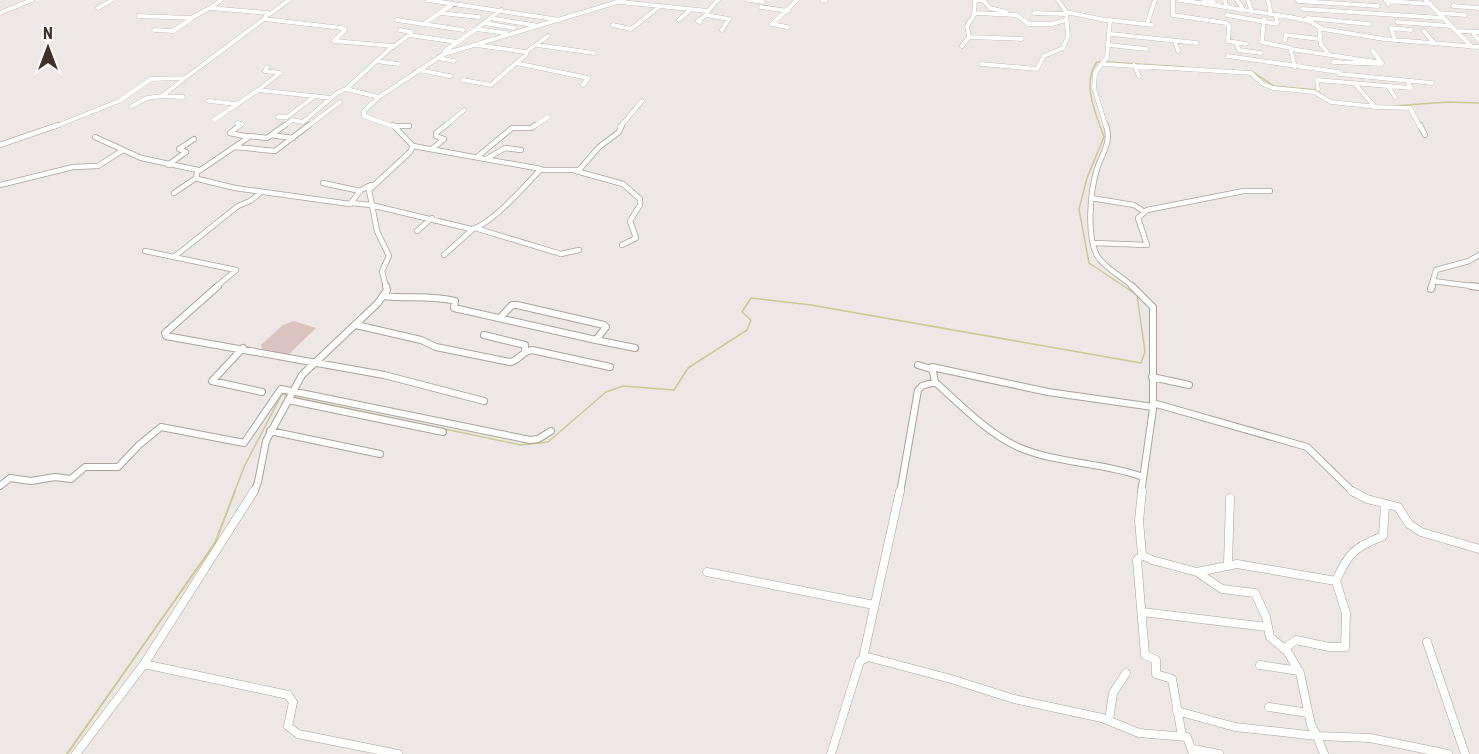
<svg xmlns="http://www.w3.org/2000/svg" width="1479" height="754" font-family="'Roboto Condensed',sans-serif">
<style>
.green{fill:#dbc3c0}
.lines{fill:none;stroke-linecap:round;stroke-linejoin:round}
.stream-far1{stroke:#cbca93;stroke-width:1.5}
.stream{stroke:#cbca93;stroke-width:2}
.minor-far3-casing{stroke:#aaa39c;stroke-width:4.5}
.minor-far2-casing{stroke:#aaa39c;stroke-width:6}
.minor-far1-casing{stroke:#aaa39c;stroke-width:8}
.minor-casing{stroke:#aaa39c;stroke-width:9}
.minor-far3{stroke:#fff;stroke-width:4}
.minor-far2{stroke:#fff;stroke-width:4.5}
.minor-far1{stroke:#fff;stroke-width:6}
.minor{stroke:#fff;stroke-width:8}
</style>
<rect width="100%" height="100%" fill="#ede8e5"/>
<path class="green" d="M294 321 316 328 288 355 281 357 263 351 261 345 283 325Z"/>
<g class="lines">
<path class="stream-far1" d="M1107 62 1184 67
M1254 73 1274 86 1316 90 1321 94
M1393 106 1448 102 1479 103
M293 397 521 445 548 442 606 392 623 386 674 390 688 368 747 330 751 320 742 312 751 298 811 305 1141 363 1145 352 1137 295 1089 263 1079 209 1087 178 1104 137C1096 114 1081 83 1097 62H1100
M234 493 245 465 282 394 289 396"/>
<path class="stream" d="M67 754 215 543 235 491"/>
<defs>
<path id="minor-far3" d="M221 0 210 8 268 13 264 19 342 28 345 30 334 41 393 46 346 89 379 97
M428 0 560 20
M749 0 763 2
M822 0H826
M977 0 984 1 990 8 1006 12
M1058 0 1066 12 1110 21 1107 57 1095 73 1094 88 1106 127
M1173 0V15L1226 23 1229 26 1228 41 1246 44
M1180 0 1290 17 1309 21 1323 29 1384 39 1479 47
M1204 0 1214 2
M1225 0 1226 6 1230 8
M1237 0 1243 9 1240 10
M1248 0 1252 12
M1268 0 1271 14
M1426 0 1472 47
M1298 1 1378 6
M620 2 708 11 706 15 729 19 722 30
M1388 4 1386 1 1431 4
M1453 6 1479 8
M761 7 788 11
M98 8 112 0
M1303 9 1443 18
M501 10 476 29 506 33
M708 11 718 0
M0 13 32 0
M440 13 479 17
M975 13 1016 15 1029 24H1052L1066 20
M1034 13 1065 14
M1439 13 1465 15
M270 14 289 0
M1227 15 1277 24 1276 15
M139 16 191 18 210 8
M490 18 539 26
M1307 18 1369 24
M1264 19 1262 42 1290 48 1295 67
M397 20 463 30
M679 20 690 10
M1109 20 1152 25
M700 22 698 21 706 15
M1397 22 1451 26
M425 23 453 4
M484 23 514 28
M1147 24 1155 0
M613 25 631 29 660 6
M787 27 772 24 797 0
M1319 27 1321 45 1329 54
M154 30 173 31 191 19
M400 30 411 32 409 35 457 42
M1424 31 1435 44
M1456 31 1479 32
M1111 34 1197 43
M1474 35 1479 40
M969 37 1022 39
M1285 40 1286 35 1319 39
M1395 40 1391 28 1411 30
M1175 41 1178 51
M1236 43 1239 50 1261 53
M476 45 526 52 548 36
M537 45 594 53
M1109 45 1146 49
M962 46 969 37 967 26 974 15 975 0
M393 47 409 35
M1291 49 1382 63
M445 51 476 29
M526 52V55L516 63 588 78 583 85
M1228 56 1338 72
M438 58 454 61
M376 61 398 64
M1333 62 1382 64 1373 51
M981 64 1037 69 1044 56 1063 48 1068 36 1066 12
M1102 64 1251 73 1263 84 1273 88 1314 92 1331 102 1377 107
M1134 65 1139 76
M267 67 265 71 280 73 258 90 331 98
M418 70 450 76
M1339 74 1432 83
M463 80 491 85 516 63
M1356 85 1375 107 1410 108 1420 127
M1388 86 1395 97
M1318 89 1317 80 1411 88 1407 81
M183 97 162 96 184 79
M209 101 236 104
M132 106 147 98 162 96
M278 117H287L315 96
M214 120 258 90
M237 123 242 124 238 127
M395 126H409
M54 127 119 101 151 79 185 78 264 19
M283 127 292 120 303 122 337 93 346 89
M307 127 340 102
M395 127 364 116V111L379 97 444 54 624 0
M444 127 464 110
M533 127 548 117
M620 127 642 101"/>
<path id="minor-far2" d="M1106 125C1112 143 1102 153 1097 169 1090 191 1086 238 1098 257 1106 269 1123 277 1133 287
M1420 125 1425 135
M395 126H409
M271 135 293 138
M249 136 267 138 285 125
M95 137 141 158 198 170 196 177 198 179 235 188 350 204 361 190 371 185
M0 145 58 125
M413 146 541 169
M235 147 275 151 309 125
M433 148 444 139 436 136V133L446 125
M477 157 512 128H531L535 125
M488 158 505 148 521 150
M168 165 186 152 179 149 194 139
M199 171 249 137 230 133 240 125
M576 171 623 184 640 199V205L630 221 636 238 622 245
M323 183 360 191
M0 185 73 167 98 166 123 150
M174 193 196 178
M1091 198 1134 205 1143 211
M351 203 371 205 471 229C490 226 526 185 540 170H579L599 147 619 132 622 125
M475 228 561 254 579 250
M417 231 432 218
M1094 243 1147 245 1138 218 1147 210 1244 191H1270
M145 251 236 270 216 287
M444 255 473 229
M174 257 238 206 250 201 261 192
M1433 281 1479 287
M386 287 382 271 389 256 377 231 369 190 410 152 413 146 393 125
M1431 287 1436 270 1469 261 1479 255"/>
<path id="minor-far1" d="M218 286 165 333 166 336 384 375 484 401
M1132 286 1153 307V409L1141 493
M1471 286 1479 287
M1431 289 1432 286
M383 296C408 299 431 295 455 301L454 308 596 340
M500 318 512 305H517L604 325 606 327 596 340 635 348
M356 325 421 340 436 347 510 362C520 360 522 351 532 350L610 367
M484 335 525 345V351
M243 348 212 381 262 392
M918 365 931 369
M1152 377 1189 385
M935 382C961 405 986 432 1018 447 1057 464 1103 462 1143 477
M288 400 443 432
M1153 403 1307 447 1354 493
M270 431 380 454
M0 486 10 478 31 481 55 477 71 479 85 467H118L139 445 161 427 244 443 281 389 530 440 538 439 551 431
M254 493 258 482 266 441 302 375 378 303 387 290 386 286
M900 493 918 390 922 386 935 382 932 367 1048 392 1153 407"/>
<path id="minor" d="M1142 491 1139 521 1142 555 1152 560 1197 572 1222 589 1255 593 1266 617 1270 637 1287 651 1300 673 1311 725 1317 736 1370 738 1448 754
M1352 491 1367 499 1398 507 1409 524 1421 532 1479 549
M1142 555 1137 560 1145 655 1156 660V674L1172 679 1182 736
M1228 564 1230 498
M707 572 874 605
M1197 572 1237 564 1336 581
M1142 612 1267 627
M1427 642 1465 754
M1284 649 1296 640 1329 647H1345L1346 613 1336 581C1348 553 1355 547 1383 536L1385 505
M863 658 900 491
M144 664 288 695 293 702 288 726 298 734 398 754
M1260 665 1299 671
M1269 707 1308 713
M1177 711 1235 727 1317 736 1324 754
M1109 720 1113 693 1126 673
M1193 749 1219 754
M76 754 144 664 254 491
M831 754 860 661 868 657 951 679 1014 699 1102 718 1139 733 1187 737 1193 754"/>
</defs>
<use href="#minor-far3" class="minor-far3-casing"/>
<use href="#minor-far2" class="minor-far2-casing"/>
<use href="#minor-far1" class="minor-far1-casing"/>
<use href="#minor" class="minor-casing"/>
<use href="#minor-far3" class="minor-far3"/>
<use href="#minor-far2" class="minor-far2"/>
<use href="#minor-far1" class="minor-far1"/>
<use href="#minor" class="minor"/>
</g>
<g transform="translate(48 48)" stroke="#f9f6f5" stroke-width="4.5" paint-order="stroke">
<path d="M0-4.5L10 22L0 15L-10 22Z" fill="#3d3226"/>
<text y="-9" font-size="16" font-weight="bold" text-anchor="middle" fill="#3d3226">N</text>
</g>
</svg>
